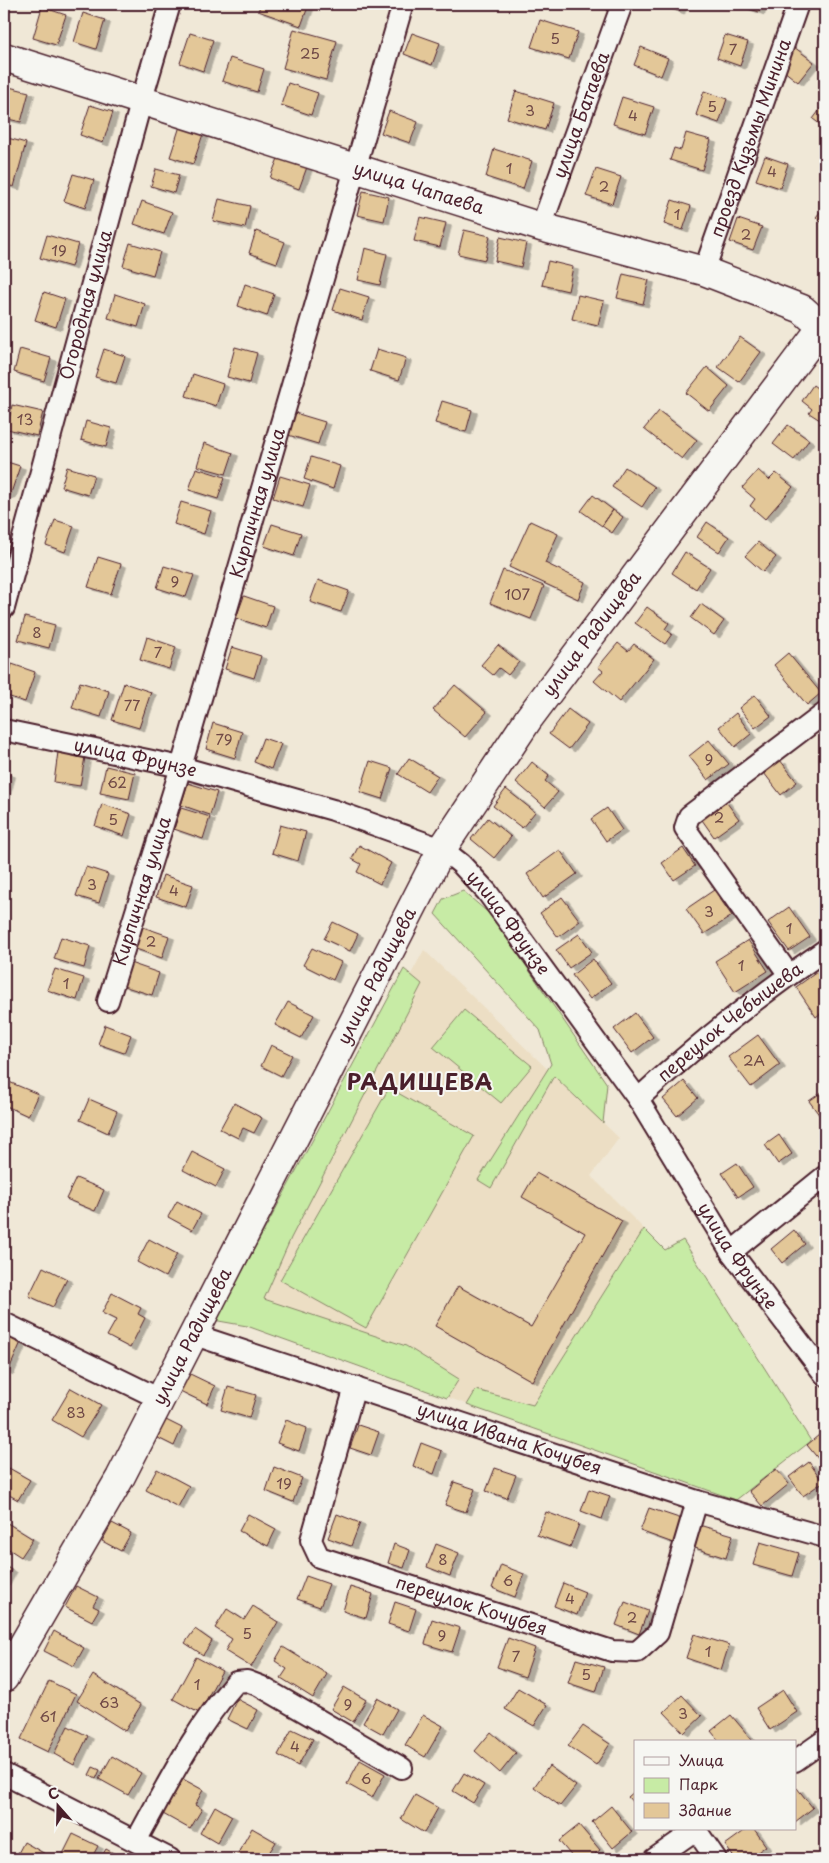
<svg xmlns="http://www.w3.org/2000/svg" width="829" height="1863" font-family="'Playpen Sans',sans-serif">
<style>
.built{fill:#ecdec4}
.green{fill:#c7eba5;stroke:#888568}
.building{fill:#e3c798;stroke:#4a1f2b;filter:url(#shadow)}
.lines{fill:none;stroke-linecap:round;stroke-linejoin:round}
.minor-casing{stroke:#4a1f2b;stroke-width:24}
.secondary-casing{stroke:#4a1f2b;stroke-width:31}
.minor{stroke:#f6f6f2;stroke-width:20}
.secondary{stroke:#f6f6f2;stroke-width:28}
.labels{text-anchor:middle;stroke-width:4;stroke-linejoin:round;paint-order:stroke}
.number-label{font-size:15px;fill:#704946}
.street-label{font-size:18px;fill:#4a1f2b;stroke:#f6f6f2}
.district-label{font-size:22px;font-weight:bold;letter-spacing:1px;fill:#4a1f2b;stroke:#f6f6f2}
</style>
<defs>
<filter id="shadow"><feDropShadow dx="5.5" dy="3" stdDeviation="0" flood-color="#0004"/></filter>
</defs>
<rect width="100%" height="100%" fill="#f0e8d7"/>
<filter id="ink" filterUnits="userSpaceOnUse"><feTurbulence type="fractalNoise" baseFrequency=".02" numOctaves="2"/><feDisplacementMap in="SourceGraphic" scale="10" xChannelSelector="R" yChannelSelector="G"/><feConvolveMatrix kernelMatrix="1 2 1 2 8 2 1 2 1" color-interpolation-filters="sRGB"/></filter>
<g filter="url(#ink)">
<path class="built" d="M424 950 619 1138 591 1176 665 1250 683 1240 811 1441 736 1500 247 1326 228 1314Z"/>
<path class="green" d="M463 891 492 916 607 1084 603 1123 554 1076 491 1188 478 1180 551 1064 540 1030 435 914 443 899Z
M404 969 422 984 291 1238 264 1299 406 1346 459 1379 447 1398 247 1326 213 1320 242 1272Z
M464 1010 532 1066 501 1103 433 1047Z
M389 1088 474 1136 366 1328 280 1280Z
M644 1229 665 1250 683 1240 811 1441 736 1500 467 1405 476 1390 533 1405Z"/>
<path class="building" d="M261 4H309L301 26 258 11Z
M660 4H682L679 11Z
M736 4H762L759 12Z
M42 7 66 15 56 45 33 38Z
M83 13 105 20 96 49 74 42Z
M540 20 578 32 569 59 531 47Z
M825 23V37L819 32Z
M294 29 337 41 326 80 283 68Z
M190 33 213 40 203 71 180 63Z
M412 33 440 43 432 65 404 54Z
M725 35 748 42 740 66 717 58Z
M641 47 668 58 661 76 634 65Z
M794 47 814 62 798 82 779 67Z
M230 58 264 69 257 92 222 81Z
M288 83 318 93 311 115 281 105Z
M5 86 29 92 21 122 4 118Z
M516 91 554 103 545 130 507 118Z
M704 91 727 99 719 123 696 115Z
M622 97 654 107 645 134 613 124Z
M825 103V128L813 119Z
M90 105 113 112 103 143 80 135Z
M389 111 418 122 410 143 381 133Z
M180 126 203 134 193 164 170 157Z
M686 133 711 140 702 170 670 160 674 148 681 150Z
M4 137 26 143 14 187 4 184Z
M494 149 532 161 523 189 486 177Z
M279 156 307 167 299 189 270 178Z
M765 156 788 164 780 188 756 180Z
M156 169 179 175 174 193 151 186Z
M596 169 621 177 612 204 586 196Z
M73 174 94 180 85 208 64 201Z
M363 191 389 197 384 221 357 215Z
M219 199 250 206 245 228 213 221Z
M672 200 691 206 683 230 664 224Z
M142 201 172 212 164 234 134 224Z
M825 206V226L816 217Z
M420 217 446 223 440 247 414 241Z
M738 219 762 227 753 250 730 242Z
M464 230 490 236 485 260 458 254Z
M256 231 285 242 277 263 249 253Z
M47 235 78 244 71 267 40 258Z
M500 237 526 243 521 267 495 261Z
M130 243 160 252 153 275 123 266Z
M365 248 387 254 380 285 358 280Z
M548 261 573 267 568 291 542 285Z
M623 274 649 280 643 304 617 298Z
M245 284 274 294 267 316 238 306Z
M340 288 369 297 362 320 333 310Z
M44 292 65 299 56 327 35 320Z
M115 294 145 304 138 327 108 318Z
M578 295 604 301 598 325 572 319Z
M740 337 761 352 739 382 718 367Z
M235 347 257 353 249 383 227 377Z
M20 349 51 358 44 381 14 372Z
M104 349 125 356 116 383 95 377Z
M377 349 406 358 399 380 370 371Z
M707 367 729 386 709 411 686 393Z
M193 374 223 384 216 406 186 396Z
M813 385 825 394V419L823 422 809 413 812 409 802 401Z
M442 401 472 410 466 432 435 423Z
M12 405 43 412 37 436 7 429Z
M659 411 697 440 682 459 644 429Z
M295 413 325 422 318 444 288 435Z
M86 421 111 428 106 447 81 440Z
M788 425 809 440 794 460 773 444Z
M204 443 233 453 226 474 197 466Z
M311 457 340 466 333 489 304 479Z
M4 461 20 466 10 496 4 495Z
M67 467 94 475 88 495 61 487Z
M625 467 655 487 642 507 612 487Z
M196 468 225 477 218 499 189 490Z
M758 470 769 480 776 473 793 487 765 519 750 506 755 499 742 488Z
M280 476 310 485 303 507 273 498Z
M593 495 613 510 602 526 581 511Z
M181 502 211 511 204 534 174 524Z
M613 510 623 517 612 533 602 526Z
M55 520 74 526 65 552 46 545Z
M530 521 558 534 545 563 585 582 578 599 509 567Z
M707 522 729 537 719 552 697 537Z
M272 524 301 533 294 556 264 546Z
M758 542 776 557 763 572 745 556Z
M685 552 710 568 696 589 672 573Z
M98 557 121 564 111 594 88 587Z
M164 566 194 575 186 597 157 588Z
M503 570 544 586 531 619 490 603Z
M318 580 349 591 341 612 310 602Z
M244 596 273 606 266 628 236 618Z
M701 604 724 621 714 635 691 618Z
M647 607 669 623 665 629 672 634 665 644 635 623Z
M25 617 55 625 49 648 18 640Z
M147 637 176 647 169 669 140 660Z
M618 643 628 651 634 644 654 659 619 702 594 681 603 671 598 667Z
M498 645 519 662 508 675 499 668 493 675 481 665Z
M232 647 261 656 254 678 225 669Z
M788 653 821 693 807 705 774 665Z
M12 664 35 672 25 702 4 695Z
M80 682 109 691 101 717 72 708Z
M124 683 151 692 139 728 112 720Z
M455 685 487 712 465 737 433 710Z
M755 695 771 716 755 728 739 708Z
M568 709 588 724 569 749 549 734Z
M736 713 751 734 735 747 719 727Z
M213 723 242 732 235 758 206 749Z
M263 738 281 744 271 769 254 762Z
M709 740 729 764 708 780 689 756Z
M58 752 85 757 80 786 54 782Z
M409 758 438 776 427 792 398 774Z
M780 760 797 782 781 795 764 773Z
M370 761 392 768 382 799 360 792Z
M532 762 549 776 545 781 558 792 545 807 516 782Z
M106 766 135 773 129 799 100 793Z
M4 772 10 774 4 795Z
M188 783 217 792 210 815 181 805Z
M506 789 535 812 522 828 493 806Z
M724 799 739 819 714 837 700 817Z
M102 804 131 814 124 836 95 826Z
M181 808 210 817 203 839 174 829Z
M607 808 622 830 606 841 591 819Z
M488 818 511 837 494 858 471 839Z
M280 825 306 832 298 861 272 853Z
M359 845 391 863 380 884 357 872 361 864 352 859Z
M683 848 695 866 674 880 662 863Z
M560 850 577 874 543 898 527 874Z
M86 867 108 874 99 903 76 896Z
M825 873V888L818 878Z
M163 875 193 885 186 907 156 897Z
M714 890 732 916 704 934 686 909Z
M562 897 580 921 558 937 540 913Z
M789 907 810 937 789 951 768 922Z
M333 922 358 934 350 951 324 939Z
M140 926 169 936 162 958 133 948Z
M579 934 592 952 569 968 556 950Z
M61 937 90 946 84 968 54 959Z
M748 940 768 971 735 992 715 961Z
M312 948 341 962 333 980 303 965Z
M593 959 611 983 590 999 572 975Z
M130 963 159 973 152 995 123 986Z
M55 969 84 978 77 1000 47 990Z
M817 972 825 985V1010L816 1017 796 987Z
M288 1002 314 1015 301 1038 275 1025Z
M635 1013 653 1037 632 1053 614 1029Z
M105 1025 131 1035 124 1053 98 1044Z
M758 1035 780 1065 751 1087 728 1057Z
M271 1045 292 1055 281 1076 261 1066Z
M684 1081 698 1098 677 1116 663 1099Z
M9 1082 38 1094 28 1116 4 1105V1095Z
M825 1090V1119L823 1120 809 1101Z
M89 1099 117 1111 108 1133 80 1120Z
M234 1103 262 1118 254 1133 243 1128 238 1138 220 1129Z
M779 1135 792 1154 778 1164 765 1145Z
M192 1152 225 1169 216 1187 183 1170Z
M737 1163 753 1187 738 1197 722 1173Z
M536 1173 622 1221 532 1381 435 1326 458 1286 531 1327 585 1233 522 1197Z
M76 1178 104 1190 95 1211 66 1199Z
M177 1201 201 1214 192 1230 168 1217Z
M794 1230 805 1244 782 1263 771 1249Z
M149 1239 177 1254 165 1277 137 1262Z
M43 1267 67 1279 53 1307 29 1296Z
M112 1293 141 1308 138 1314 145 1318 130 1348 107 1336 116 1320 102 1313Z
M4 1335 21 1342 8 1372 4 1370Z
M188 1373 215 1386 207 1404 180 1391Z
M228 1387 256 1395 249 1418 221 1410Z
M71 1388 101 1405 81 1437 52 1420Z
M164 1419 182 1428 174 1446 156 1437Z
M286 1420 307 1428 299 1451 277 1443Z
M358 1425 379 1432 371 1455 350 1448Z
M825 1430V1456L820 1461 807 1445Z
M421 1443 442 1451 434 1474 413 1466Z
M809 1462 823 1482 803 1496 789 1477Z
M274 1467 302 1478 293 1502 266 1491Z
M9 1468 30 1480 18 1500 4 1492V1478Z
M495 1468 516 1475 507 1498 486 1491Z
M157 1469 189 1486 178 1507 146 1490Z
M776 1469 789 1484 762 1506 749 1491Z
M454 1482 475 1489 466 1512 445 1505Z
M589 1489 610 1496 602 1519 581 1511Z
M649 1508 682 1519 673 1543 640 1531Z
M546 1512 579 1524 570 1547 537 1535Z
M248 1514 276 1529 268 1546 239 1531Z
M337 1514 360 1523 351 1546 328 1538Z
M4 1521 33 1539 21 1557 4 1546Z
M112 1523 131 1533 121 1551 102 1541Z
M699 1525 733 1535 726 1558 692 1547Z
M760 1542 799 1553 792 1576 753 1565Z
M394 1544 410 1550 404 1568 388 1563Z
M436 1544 459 1553 450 1576 427 1567Z
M4 1565 11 1570 4 1583Z
M501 1565 524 1574 515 1597 492 1588Z
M306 1576 329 1584 320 1607 297 1599Z
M563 1583 585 1592 577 1615 554 1606Z
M76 1586 98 1597 93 1606 99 1609 92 1621 65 1607Z
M350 1587 373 1594 366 1618 343 1611Z
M395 1602 416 1609 409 1631 388 1624Z
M625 1602 648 1611 639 1634 616 1625Z
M253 1606 278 1622 251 1667 225 1651 232 1639 215 1628 227 1609 244 1620Z
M432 1619 460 1628 452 1652 425 1644Z
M195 1629 212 1641 203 1655 185 1643Z
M54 1631 84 1648 74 1666 44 1651Z
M694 1634 729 1645 721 1670 686 1658Z
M508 1638 535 1648 525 1677 497 1667Z
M283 1647 327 1674 313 1698 281 1678 287 1669 275 1661Z
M196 1657 222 1671 199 1713 173 1699Z
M576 1659 604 1667 596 1692 568 1683Z
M93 1675 141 1705 125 1731 77 1701Z
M49 1681 76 1694 48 1752 21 1739Z
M344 1687 366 1700 353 1722 331 1709Z
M518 1688 547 1705 534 1726 505 1709Z
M783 1690 797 1712 770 1730 756 1708Z
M682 1695 702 1716 684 1733 664 1712Z
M377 1698 397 1709 383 1734 363 1723Z
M237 1699 258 1710 248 1729 227 1719Z
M423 1715 443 1726 425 1757 405 1745Z
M731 1715 752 1740 749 1742H720L711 1731Z
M68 1726 88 1736 74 1765 54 1754Z
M583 1726 610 1744 596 1765 568 1746Z
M292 1729 313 1739 298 1766 278 1755Z
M491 1732 516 1753 500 1773 475 1751Z
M112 1756 141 1773 128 1795 99 1779Z
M360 1760 385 1774 372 1798 347 1784Z
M549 1766 576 1786 560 1806 534 1787Z
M825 1766V1779L819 1771Z
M93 1767 100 1770 96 1779 89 1775Z
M464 1773 484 1785 473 1803 453 1791Z
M183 1779 203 1790 195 1805 202 1809 190 1829 163 1814Z
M797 1788 813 1808 795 1822V1790Z
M635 1791V1805L628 1797Z
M415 1795 438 1808 424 1833 401 1819Z
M215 1806 232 1816 217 1843 200 1833Z
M611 1806 632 1832 613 1848 592 1822Z
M579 1825 600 1850 589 1859H574L559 1841Z
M252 1828 276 1842 265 1859H245L237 1855Z
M747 1829H754L766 1846 748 1859H735L725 1845Z
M73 1834 98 1846 91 1859H68L62 1856Z
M24 1842 54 1859H15Z
M106 1849 124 1859H100Z"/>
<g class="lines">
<defs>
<g id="minor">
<path id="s1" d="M541 227 622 4"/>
<path id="s2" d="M704 271 798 4"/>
<path id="s3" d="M4 608 142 99 170 4"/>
<path id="s4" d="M4 730 181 767 333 810 442 849 461 864 487 892 638 1099 731 1252 825 1375"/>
<path d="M789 975 685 828 689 816 825 713"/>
<path id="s5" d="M108 1001 181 767 403 4"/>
<path id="s6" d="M638 1099C696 1045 759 995 825 950"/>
<path d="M731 1252 825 1176"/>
<path d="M4 1323 160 1399"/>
<path id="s7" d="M195 1335 697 1501 825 1537"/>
<path id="s8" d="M355 1387 311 1540 319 1557 612 1651 637 1652 658 1633 697 1501"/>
<path d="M795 1761 825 1740"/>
<path d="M4 1774 170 1859"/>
<path d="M696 1830 716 1859"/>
<path d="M136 1841C166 1787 194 1729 236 1682L247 1681 260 1686 402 1768"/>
<path d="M654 1859 697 1829"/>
</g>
<g id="secondary">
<path id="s9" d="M4 57 541 227 704 271 802 309 822 327"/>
<path id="s10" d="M4 1678 120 1478 442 849 529 718 825 323"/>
</g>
</defs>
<use href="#minor" class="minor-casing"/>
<use href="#secondary" class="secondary-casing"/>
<use href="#minor" class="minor"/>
<use href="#secondary" class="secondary"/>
</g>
</g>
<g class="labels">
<g class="number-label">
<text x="555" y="44">5</text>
<text x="733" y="55">7</text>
<text x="310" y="59">25</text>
<text x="712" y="112">5</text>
<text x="530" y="116">3</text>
<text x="633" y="121">4</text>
<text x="509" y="174">1</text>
<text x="772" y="177">4</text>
<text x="604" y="192">2</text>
<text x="677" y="220">1</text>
<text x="746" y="240">2</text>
<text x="59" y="256">19</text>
<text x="25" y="425">13</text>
<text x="175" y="587">9</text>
<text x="517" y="600">107</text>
<text x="37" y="638">8</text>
<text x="158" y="658">7</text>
<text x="132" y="711">77</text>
<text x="224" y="745">79</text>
<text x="709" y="765">9</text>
<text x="117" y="788">62</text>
<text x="719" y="823">2</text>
<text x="113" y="825">5</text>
<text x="92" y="890">3</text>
<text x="174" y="896">4</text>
<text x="709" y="917">3</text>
<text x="789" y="934">1</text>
<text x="151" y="947">2</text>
<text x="741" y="971">1</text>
<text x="66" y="989">1</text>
<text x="754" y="1066">2А</text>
<text x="76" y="1418">83</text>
<text x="284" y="1489">19</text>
<text x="443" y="1565">8</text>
<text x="508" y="1586">6</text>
<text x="570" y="1604">4</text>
<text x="632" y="1623">2</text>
<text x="247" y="1639">5</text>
<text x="442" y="1641">9</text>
<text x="708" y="1657">1</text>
<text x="516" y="1662">7</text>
<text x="586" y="1680">5</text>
<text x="197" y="1690">1</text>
<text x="109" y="1708">63</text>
<text x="348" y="1710">9</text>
<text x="683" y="1719">3</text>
<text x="48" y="1722">61</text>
<text x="295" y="1752">4</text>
<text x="366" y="1784">6</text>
</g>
<g class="street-label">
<text dy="6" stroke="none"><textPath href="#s1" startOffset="119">улица Батаева</textPath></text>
<text dy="6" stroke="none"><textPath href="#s2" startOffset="141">проезд Кузьмы Минина</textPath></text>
<text dy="6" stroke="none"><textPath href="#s9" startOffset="435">улица Чапаева</textPath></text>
<text dy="6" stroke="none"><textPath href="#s3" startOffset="314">Огородная улица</textPath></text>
<text dy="6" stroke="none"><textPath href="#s5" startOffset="520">Кирпичная улица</textPath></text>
<text dy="6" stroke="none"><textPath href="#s10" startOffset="1200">улица Радищева</textPath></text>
<text dy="6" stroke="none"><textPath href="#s4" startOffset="134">улица Фрунзе</textPath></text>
<text dy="6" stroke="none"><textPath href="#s5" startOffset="115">Кирпичная улица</textPath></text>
<text dy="6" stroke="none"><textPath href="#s4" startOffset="554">улица Фрунзе</textPath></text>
<text dy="6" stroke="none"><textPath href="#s10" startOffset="795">улица Радищева</textPath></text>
<text dy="6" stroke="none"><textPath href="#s6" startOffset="120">переулок Чебышева</textPath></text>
<text dy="6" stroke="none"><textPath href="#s4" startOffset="959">улица Фрунзе</textPath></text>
<text dy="6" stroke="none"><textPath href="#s10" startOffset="390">улица Радищева</textPath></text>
<text dy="6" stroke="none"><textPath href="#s7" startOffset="331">улица Ивана Кочубея</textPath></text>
<text dy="6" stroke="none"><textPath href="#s8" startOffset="338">переулок Кочубея</textPath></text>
</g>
<g class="district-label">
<text x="420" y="1090">РАДИЩЕВА</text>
</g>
</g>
<rect width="829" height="1863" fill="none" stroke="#f6f6f2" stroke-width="20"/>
<rect x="10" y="10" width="809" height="1843" fill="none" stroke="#4a1f2b" stroke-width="2" filter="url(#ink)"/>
<rect x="634" y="1740" width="162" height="90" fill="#f6f6f2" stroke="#b1a0a2"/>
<rect x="644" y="1757" width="25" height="8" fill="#f6f6f2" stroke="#b1a0a2"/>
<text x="679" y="1766" font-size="15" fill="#4a1f2b">Улица</text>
<rect x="644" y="1778" width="25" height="15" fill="#c7eba5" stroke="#b1a0a2"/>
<text x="679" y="1790" font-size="15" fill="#4a1f2b">Парк</text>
<rect x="644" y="1803" width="25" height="15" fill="#e3c798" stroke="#b1a0a2"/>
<text x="679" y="1816" font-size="15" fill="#4a1f2b">Здание</text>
<g transform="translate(58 1806) rotate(340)" stroke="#f6f6f2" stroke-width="4" paint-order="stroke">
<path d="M0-4L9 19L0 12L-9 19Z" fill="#4a1f2b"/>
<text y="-8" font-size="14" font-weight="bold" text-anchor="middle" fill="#4a1f2b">С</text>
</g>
</svg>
